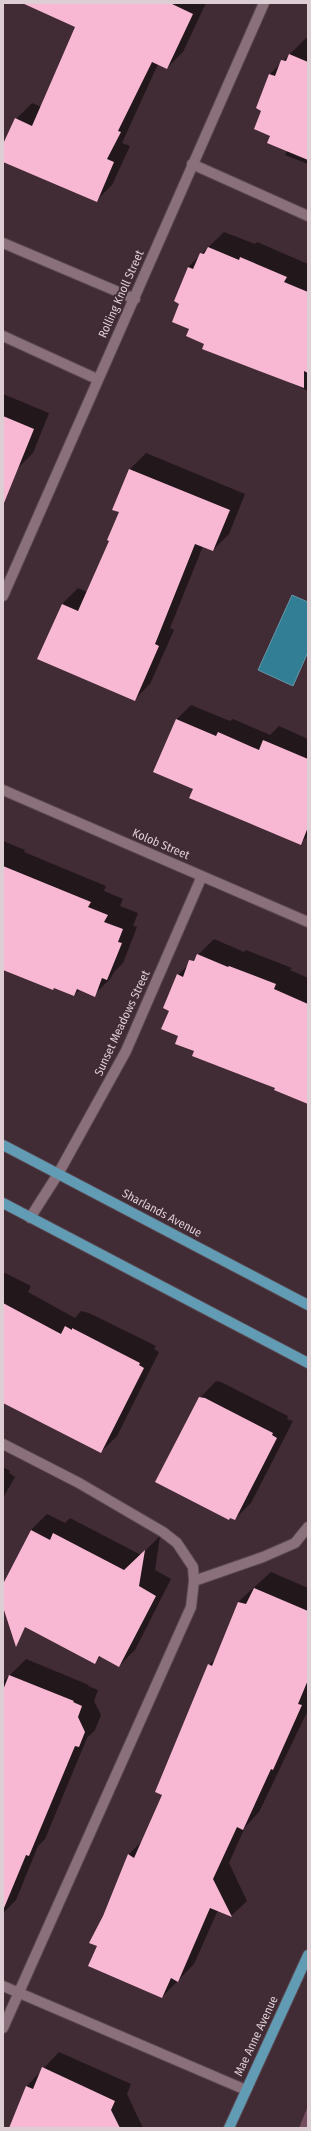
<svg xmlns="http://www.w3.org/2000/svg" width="311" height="2131" font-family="'Fira Sans Condensed',sans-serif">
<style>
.green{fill:#734c5d}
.water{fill:#317e95;stroke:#6596a8}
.shadow{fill:#0007}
.building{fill:#f8b8d3}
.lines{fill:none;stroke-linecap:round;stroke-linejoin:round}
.minor-casing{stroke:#5a4750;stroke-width:12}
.major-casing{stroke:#5a4750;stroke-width:12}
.minor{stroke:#8a707a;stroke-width:10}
.major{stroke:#619bb4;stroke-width:10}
.labels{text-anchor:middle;stroke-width:4;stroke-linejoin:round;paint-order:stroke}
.street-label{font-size:12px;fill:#ddced4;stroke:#412b34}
</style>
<rect width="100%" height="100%" fill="#412b34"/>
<path class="green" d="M308 2106V2128H299L307 2108Z"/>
<path class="water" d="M292 595 308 602V652L293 686 258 670Z"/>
<path class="shadow" d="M68 3H206L183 52 167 68 158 64 122 143 130 146 112 185 96 201 3 160V147L16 119 32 103 41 107 76 26Z
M306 38 308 39V164L285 155 287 151 272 135 262 110 270 74Z
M224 232 255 244 257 242 308 264V391L206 343 190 328 181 303 188 267Z
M3 394 49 413 33 453 17 469 3 476Z
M146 453 245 494 229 534 213 550 203 546 170 628 174 630 150 684 134 700 38 659 62 604 78 588 87 592 110 540 120 512 113 509 130 469Z
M191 705 230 721 233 719 270 735 279 726 308 739V836L300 843 194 789 155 772 177 719Z
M3 841 25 850 24 852 106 886 104 891 123 899 120 906 138 913 133 926 137 927 123 963 114 972 110 979 94 995 80 989 74 995 3 967Z
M214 939 244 952 246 950 292 968 290 970 308 978V1102L195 1051 180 1036 170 1010 178 975Z
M3 1272 31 1286 28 1292 75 1318 81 1311 89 1313 156 1346 154 1349 159 1352 117 1436 101 1452 3 1393Z
M216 1381 221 1382 288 1416 287 1419 293 1421 251 1503 235 1519 200 1398Z
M3 1467 10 1471 9 1473 15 1477 3 1498Z
M47 1514 65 1523 70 1518 141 1555 160 1536 155 1570 171 1579 135 1650 119 1666 101 1656 95 1662 3 1606V1585L31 1530Z
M271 1572 308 1588V1710L259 1812 245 1827 229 1863 247 1901 231 1916 218 1910 194 1964 162 1997 98 1945 103 1916 128 1855 143 1840 164 1794 209 1665 217 1657 238 1602Z
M26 1659 89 1685 88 1686 98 1690 94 1701 101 1715 95 1730 87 1738 45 1839 38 1846 16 1900 3 1913V1682Z
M59 2052 131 2084 127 2094 143 2128H9L27 2086Z"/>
<path class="building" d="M22 3H170L193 14 167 69 152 62 118 131 121 132 107 159 114 162 97 202 3 162V144L15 118 32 126 75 27Z
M289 54 308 62V160L267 143 270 136 254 129 261 111 256 108 269 74 275 76 281 60 286 61Z
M208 247 239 260 240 257 287 277 284 282 308 292V373L304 371V388L202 349 204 344 186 336 189 329 172 322 179 304 174 301 188 267 193 269 200 253 204 254Z
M3 416 34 429 4 503 3 502Z
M129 469 230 510 213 551 195 544 155 644 159 646 135 701 37 659 62 604 78 611 109 541 107 540 119 512 112 510Z
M176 719 216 736 218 732 259 750 263 740 308 759V827L301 845 189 798 193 789 153 772Z
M3 866 91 902 88 907 108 915 104 922 123 929 118 942 122 943 107 980 102 978 95 997 77 989 74 996 54 988 53 990 3 970Z
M197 954 228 967 229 966 276 984 274 989 308 1004V1104L274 1090 275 1088 192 1056 194 1051 175 1044 178 1036 161 1029 169 1011 163 1008 177 974 183 977 189 960 194 961Z
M3 1303 61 1334 65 1326 72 1330V1328L140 1363 139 1365 144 1368 101 1453 3 1403Z
M199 1397 205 1398 273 1433 272 1435 277 1438 235 1520 230 1518 229 1520 155 1482Z
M31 1530 50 1540 53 1533 124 1570 145 1550 139 1586 156 1596 119 1667 99 1656 95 1664 25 1627 16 1647 3 1607V1584Z
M254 1588 308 1611V1680L298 1704 302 1705 273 1770 271 1769 243 1830 237 1827 213 1879 232 1917 210 1908 178 1982 171 1978 162 1998 88 1966 97 1946 89 1943 103 1916 128 1854 134 1858 162 1795 155 1792 208 1664 212 1666 238 1602 246 1604Z
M9 1675 74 1701 73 1702 82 1706 78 1717 85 1732 79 1747 75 1746 29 1856 26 1855 4 1908 3 1690Z
M42 2067 115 2101 111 2110 120 2128H9L26 2086 33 2089Z"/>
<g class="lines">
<defs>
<path id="minor" d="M192 164 308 216
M3 243 135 299
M3 336 97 379
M3 596 264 3
M3 790 308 922
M30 1218 58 1174 126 1051 202 876
M3 1444 79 1483 163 1532 177 1543 193 1567 194 1581 191 1607 3 2028
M194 1581 263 1557 295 1543 308 1527
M3 1986 246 2090"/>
<path id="major" d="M3 1145 308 1305
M3 1203 308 1363
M229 2128 308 1955"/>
</defs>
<use href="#minor" class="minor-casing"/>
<use href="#major" class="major-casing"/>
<use href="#minor" class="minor"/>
<use href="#major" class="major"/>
</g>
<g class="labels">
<g class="street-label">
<text transform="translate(121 294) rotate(-66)" y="4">Rolling Knoll Street</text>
<text transform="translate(161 844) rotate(23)" y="4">Kolob Street</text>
<text transform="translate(122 1023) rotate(-65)" y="4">Sunset Meadows Street</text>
<text transform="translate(162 1213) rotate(28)" y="4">Sharlands Avenue</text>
<text transform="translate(256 2036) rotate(-65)" y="4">Mae Anne Avenue</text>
</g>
</g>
<rect width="311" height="2131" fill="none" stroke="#ddced4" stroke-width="8"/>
</svg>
